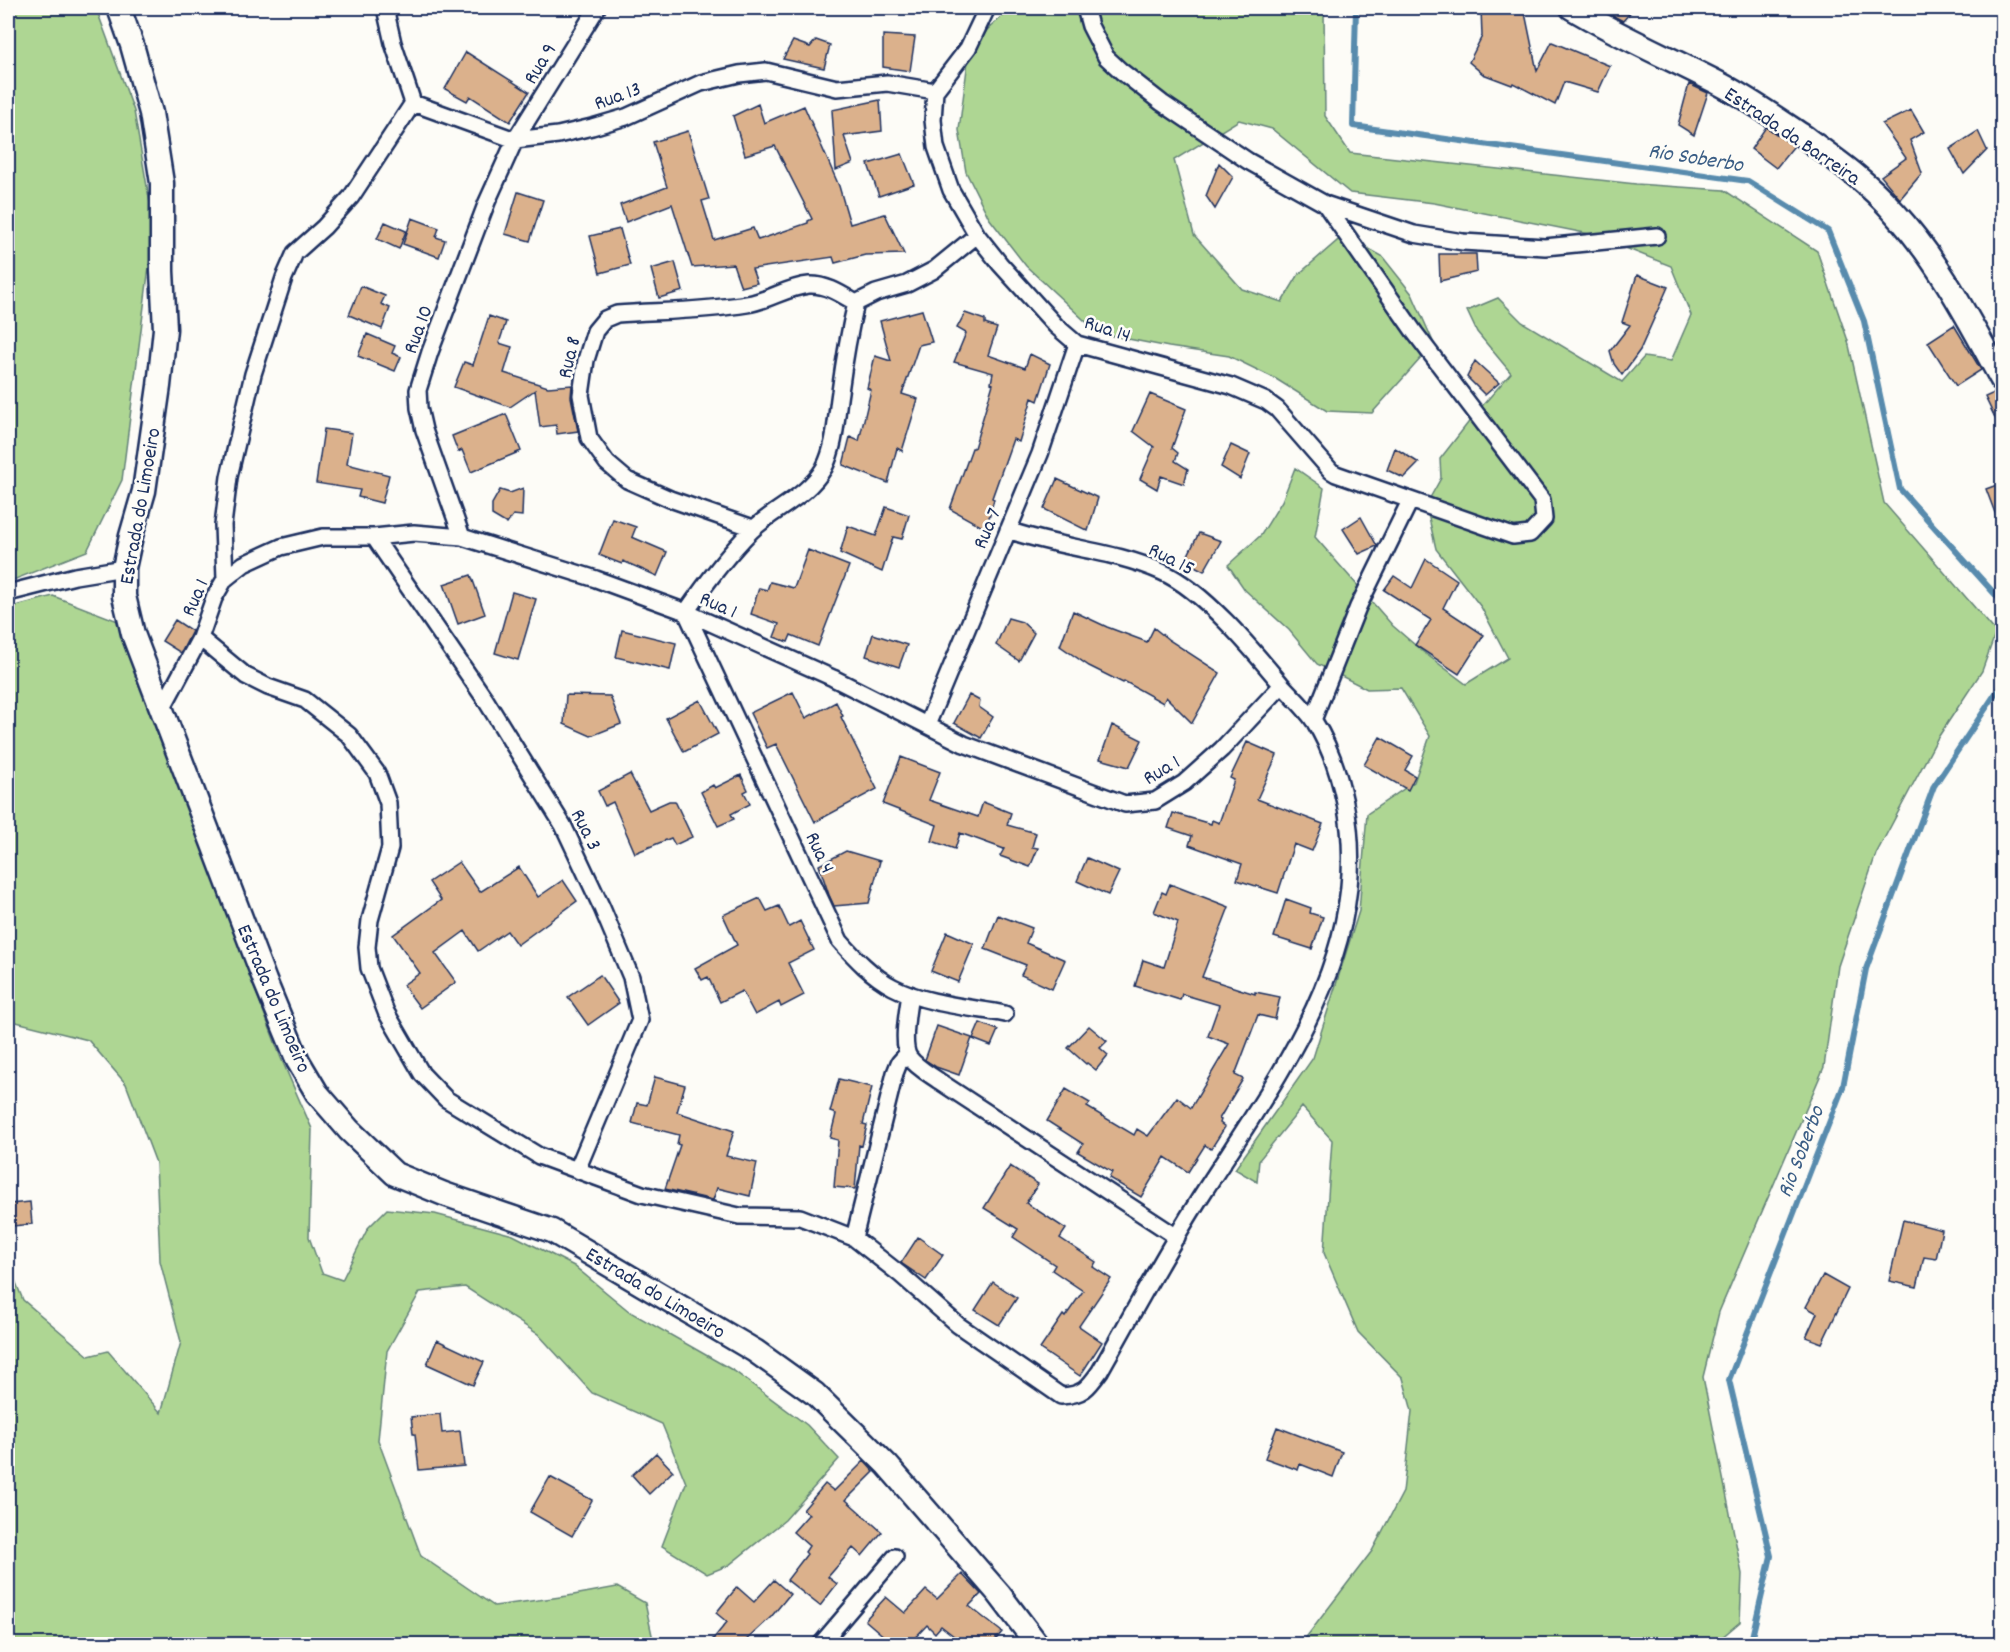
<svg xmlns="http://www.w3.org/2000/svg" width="2010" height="1652" font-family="Dekko,sans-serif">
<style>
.green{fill:#aed693;stroke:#648278;stroke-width:1.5}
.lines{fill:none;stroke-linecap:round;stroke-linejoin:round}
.stream{stroke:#588bad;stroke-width:6}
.building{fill:#dbb18c;stroke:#1b2f5e;stroke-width:1.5}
.street-casing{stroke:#1b2f5e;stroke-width:20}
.secondary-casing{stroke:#1b2f5e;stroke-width:27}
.street{stroke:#fdfcf7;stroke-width:15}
.secondary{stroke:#fdfcf7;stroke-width:22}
.labels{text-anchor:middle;stroke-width:5;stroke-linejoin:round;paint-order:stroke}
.street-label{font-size:21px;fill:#1b2f5e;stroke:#fdfcf7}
.water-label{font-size:22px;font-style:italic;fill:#3a5d85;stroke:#fdfcf7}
</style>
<rect width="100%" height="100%" fill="#fdfcf7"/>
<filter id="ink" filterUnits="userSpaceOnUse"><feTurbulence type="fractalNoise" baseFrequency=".0167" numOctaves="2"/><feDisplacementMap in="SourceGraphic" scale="12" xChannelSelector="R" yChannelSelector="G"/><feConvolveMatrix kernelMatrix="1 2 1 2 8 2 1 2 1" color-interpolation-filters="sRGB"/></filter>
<g filter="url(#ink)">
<path class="green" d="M8 8H96L134 111 154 227 122 480 87 551 8 582Z
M1009 8H1324L1325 116 1350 153 1636 184 1724 190 1817 251 1848 341 1884 503 1996 632 1982 671 1937 739 1876 854 1838 966 1824 1067 1719 1312 1703 1377 1742 1574 1740 1622 1714 1644H1301L1372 1551 1403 1492 1412 1411 1403 1378 1358 1332 1324 1253 1332 1140 1302 1107 1259 1160 1257 1182 1235 1169 1313 1058 1359 911 1367 814 1414 782 1430 736 1401 688 1367 689 1317 664 1289 630 1245 590 1228 565 1261 535 1282 501 1295 468 1324 488 1315 537 1393 626 1422 651 1466 684 1508 658 1481 607 1436 549 1426 505 1441 478 1440 459 1475 414 1511 373 1477 332 1467 311 1498 298 1522 322 1622 382 1644 357 1671 361 1691 315 1671 266 1590 234 1434 203 1350 193 1272 129 1239 120 1174 160 1194 235 1242 289 1282 302 1299 274 1344 235 1382 256 1412 294 1435 346 1422 357 1372 413 1327 411 1276 379 1229 356 1169 347 1098 333 1026 266 989 218 966 172 959 130 968 61 987 30 1007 12Z
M53 596 118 621 150 711 281 1058 312 1129 309 1237 322 1273 342 1280 368 1228 387 1209 435 1214 513 1235 574 1266 630 1312 734 1371 807 1425 839 1459 785 1520 729 1565 707 1574 662 1546 686 1483 662 1424 592 1393 538 1334 465 1287 420 1292 387 1351 378 1440 421 1556 494 1606 568 1596 617 1587 645 1603 654 1644H8V1263L23 1300 89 1356 108 1351 161 1413 181 1342 160 1261 156 1163 126 1084 88 1040 8 1020V608Z"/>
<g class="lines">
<path class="stream" d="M1356 8 1353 126 1748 181 1828 231 1864 321 1900 489 2002 602
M1744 1644 1752 1637 1771 1556 1729 1380 1843 1087 1866 969 1934 786 2002 684"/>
</g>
<path class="building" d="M1481 8H1524L1537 71 1552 42 1610 66 1598 92 1564 82 1555 105 1513 83 1512 85 1483 74 1469 62 1482 36Z
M1598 8H1634L1623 21Z
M883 35 915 37 910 71 883 67Z
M816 40 830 45 824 68 783 59 793 41 810 47Z
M466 52 529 92 510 122 470 96 467 101 445 89Z
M1689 84 1708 93 1694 135 1678 125Z
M880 100 882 131 844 136 853 163 836 170 832 110Z
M758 104 764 123 804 106 839 186 850 224 885 214 904 254 865 255 835 263 833 257 752 269 757 283 741 287 733 264 692 267 672 204 626 222 620 205 667 187 653 142 688 131 709 199 702 201 714 240 753 228 758 240 808 223V221L812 219 775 146 745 155 733 116Z
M1911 110 1924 132 1910 140 1922 173 1900 199 1881 176 1906 158 1882 124Z
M1766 127 1794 146 1776 168 1751 149Z
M1978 131 1987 150 1964 174 1950 149Z
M902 154 914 184 879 196 868 164Z
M1219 163 1233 177 1215 209 1206 196Z
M518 192 543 200 530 241 505 234Z
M412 218 439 228 436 237 445 240 439 257 403 244Z
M385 222 406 231 399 249 377 239Z
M620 229 630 265 600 273 590 236Z
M1439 254H1476L1477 272 1440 281Z
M675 262 683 291 659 298 651 269Z
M1637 275 1668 287 1640 350 1622 375 1614 364 1610 351 1630 325 1622 322Z
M361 286 385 296 381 304 390 308 382 329 349 315Z
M922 310 932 342 919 345 902 394 918 399 902 451 897 448 888 483 843 465 850 437 859 441 871 390 867 388 875 356 891 361 880 321Z
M965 313 985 320V324L997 328 988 355 1025 368 1030 354 1050 364 1038 401 1032 398 1019 442 1013 439 992 498 994 499 986 529 950 509 972 448H974L993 384 991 383 993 373 954 362 966 333 957 328Z
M489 316 506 322 499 343 512 347 504 373 548 387 572 385 571 397 578 431 557 434 556 425 540 427 535 390 510 407 454 387 464 362 473 365Z
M1954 325 1981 370 1956 386 1928 342Z
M367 334 395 346 392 353 401 357 395 371 358 356Z
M1475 361 1499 383 1485 395 1467 377Z
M1996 392 2002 393V432L1985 397Z
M1150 394 1186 409 1172 448 1178 453 1175 461 1188 469 1184 484 1161 476 1157 489 1140 479 1154 447 1133 431Z
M506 414 521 451 471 472 462 450 458 452 452 436Z
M324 429 352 433 347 464 389 475 382 503 358 497 360 490 316 483Z
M1231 445 1250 454 1240 479 1221 467Z
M1395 448 1419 463 1404 478 1387 470Z
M1057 479 1098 498 1088 531 1044 509Z
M2002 483V529H2001L1986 489Z
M523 488 522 516 513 515 507 524 492 515V504L500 490 510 493Z
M886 507 909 515 902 539 893 537 882 572 840 553 848 526 876 536Z
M1361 517 1377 546 1359 554 1343 529Z
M613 519 636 527 632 537 667 552 657 576 623 561 622 564 599 555Z
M1199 533 1221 541 1204 571 1185 561Z
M808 550 849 566 818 646 791 635 788 642 774 637 779 624 751 614 759 588 767 590 770 582 794 588Z
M1426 559 1457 580 1443 608 1484 635 1459 674 1415 645 1431 620 1384 590 1394 576 1412 588Z
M471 575 485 614 458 624 444 584Z
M512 592 536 599 518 660 495 653Z
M1073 611 1107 627 1147 642 1154 628 1169 640 1220 673 1192 723 1166 697 1163 703 1124 681 1123 683 1089 666 1060 646Z
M1008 618 1022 622 1034 633 1019 661 996 645Z
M175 620 192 631 181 653 162 641Z
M622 630 676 643 670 670 616 657Z
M873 634 907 645 899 667 866 656Z
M793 692 806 718 836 702 843 716 841 717 877 789 815 822 776 744 767 748 750 713Z
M566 695 610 696 621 724 591 736 564 724Z
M969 695 980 701 979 707 993 717 981 738 954 723Z
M700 700 718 734 684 752 666 718Z
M1112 725 1142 740 1129 767 1100 759Z
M1380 737 1413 756 1405 770 1415 776 1408 790 1364 765Z
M1247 742 1277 755 1257 799 1323 824 1312 851 1294 844 1278 893 1237 880 1242 864 1189 845 1192 836 1168 828 1173 813 1211 824 1212 820 1219 823 1234 780 1230 778Z
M901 757 940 772 929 800 978 817 983 802 1011 813 1007 825 1036 833 1032 847 1038 848 1030 867 1000 856 1004 849 960 833 955 849 932 841 937 825 883 804Z
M630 774 649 810 669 801H675L692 837 675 845 671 838 635 853 613 802 605 806 598 791Z
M741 775 748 790 744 792 750 804 731 814 734 819 718 826 701 792 713 785 715 788Z
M846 851 880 861 869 903 834 906 829 895 819 865Z
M1087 858 1119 872 1108 895 1077 881Z
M459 862 480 892 519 867 538 897 563 880 577 901 517 945 507 931 478 951 465 931 435 953 456 982 420 1008 403 985 420 973 393 935 441 900 429 882Z
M1170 884 1229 907 1202 977 1255 994V992L1280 997 1275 1019 1258 1015 1235 1075 1243 1079 1219 1119 1221 1120 1220 1123 1225 1127 1211 1149 1205 1145 1188 1172 1165 1157 1141 1197 1109 1178 1112 1172 1078 1152 1083 1144 1047 1121 1066 1089 1090 1103 1087 1107 1134 1135 1137 1129 1148 1136 1177 1097 1191 1108 1229 1044 1208 1036 1219 1005 1182 994 1180 1000 1135 986 1143 960 1164 967 1178 922 1154 912 1162 892 1166 894Z
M760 898 767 911 779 906 789 927 800 921 814 950 788 963 804 995 781 1007 779 1002 755 1015 742 991 720 1002 708 977 702 980 695 968 737 945 723 915Z
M1286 899 1311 908 1310 913 1323 917 1312 949 1274 937Z
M998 915 1032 928 1026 943 1065 960 1052 989 1021 975 1026 965 985 949Z
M947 932 974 944 958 982 931 971Z
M600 975 619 1003 588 1025 568 997Z
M980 1023 998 1030 991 1046 973 1039Z
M937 1026 972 1038 959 1075 936 1067 925 1060Z
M1089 1026 1107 1041 1100 1048 1108 1055 1096 1070 1087 1063 1086 1064 1068 1048Z
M655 1077 685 1085 677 1112 734 1131 726 1156 757 1163 750 1196 717 1188 713 1200 665 1189 680 1145 677 1144 679 1135 632 1123 637 1103 647 1105Z
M839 1079 872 1087 863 1124 867 1125 862 1146 859 1145 855 1189 834 1187 838 1140 830 1138 836 1114 830 1112Z
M1010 1166 1038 1184 1026 1203 1066 1229 1060 1238 1096 1262 1093 1267 1111 1279 1079 1326 1102 1342 1080 1376 1040 1349 1063 1315 1065 1317 1083 1291 1052 1270 1055 1265 1013 1237 1018 1229 984 1208Z
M30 1202 32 1224 13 1226 10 1204Z
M1903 1220 1942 1230 1936 1259 1924 1257 1917 1287 1889 1281Z
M918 1237 943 1255 926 1280 901 1263Z
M1823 1275 1848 1289 1822 1343 1806 1337 1817 1313 1806 1307Z
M993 1282 1017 1298 999 1325 975 1310Z
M437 1340 484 1362 473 1385 427 1364Z
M440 1414 442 1433 460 1431 464 1466 419 1470 415 1434H413L411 1417Z
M1277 1427 1342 1452 1333 1477 1300 1464 1298 1470 1265 1458Z
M656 1453 673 1471 649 1494 632 1475Z
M864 1461 874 1472 846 1500 882 1532 862 1556 853 1548 828 1577 837 1584 820 1606 787 1580 807 1554 805 1552 809 1546 793 1532 809 1514 803 1510 825 1484 834 1491Z
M550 1477 592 1500 572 1536 530 1512Z
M962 1574 981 1594 969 1606 1002 1632 992 1644H964L941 1626 935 1633 927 1625 909 1644H893L865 1620 886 1597 905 1613 926 1590 937 1599Z
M774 1580 790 1594 771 1617 742 1644H709L727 1622 716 1613 737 1587 754 1602Z"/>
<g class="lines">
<defs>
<path id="street" d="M385 8 393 43 413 103 515 140 558 135 592 127 626 117 701 83 739 74 766 71 837 88 887 83 935 91 933 120 936 147 951 190 977 235 1000 264 1056 326 1077 344 1231 386 1266 401 1277 409 1331 471 1336 474 1513 536 1530 534 1544 519 1542 500 1415 333 1325 204
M1085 8 1090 26 1106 57 1121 71 1162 103 1248 161 1325 204 1414 234 1463 242 1545 247 1657 236
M935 91 968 48 987 8
M977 235 934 270 907 284 876 293 856 303C849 332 844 362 840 392 836 417 836 445 824 468 807 497 775 508 752 530 727 555 706 583 686 612L840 941C855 958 872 976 893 987 926 1004 968 1007 1005 1014
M753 528 670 499 627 480 607 463 589 438 581 395 586 360 595 331 605 319 617 314C660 311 704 311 747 304 768 301 787 287 809 285 826 284 841 294 856 303
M374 537 485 699 563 825 602 908 631 977 640 1020 577 1170
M462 537 424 430 419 408 418 390 430 352 487 202 515 140 597 8
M225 579 223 525 229 477 253 374 284 278 295 253 324 227 351 197 413 103
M8 593 75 576 124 568
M200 638 246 676 268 687 305 700 349 735 377 773 388 803 390 848 370 920 367 947 369 968 386 1012 422 1074 446 1099 539 1156 642 1194 739 1216 800 1217 854 1238 901 1275 958 1325 1061 1396C1083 1395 1088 1388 1100 1371 1134 1311 1167 1249 1205 1190 1279 1075 1375 949 1345 803 1339 774 1330 746 1314 721 1305 708 1292 696 1281 684 1252 649 1203 590 1162 572 1113 550 1058 548 1008 530
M162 709 200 638 214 598 225 579 244 564 281 547 323 537H374L414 533 462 537 596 579 686 612 833 678 964 744 1125 804 1155 801 1184 783 1222 749 1282 685
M1313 720 1358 607 1410 501
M927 725 1040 454 1077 344
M910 994C908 1009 901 1044 909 1057 916 1067 929 1074 939 1081L1177 1237
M854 1238 895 1073 899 1063 907 1054
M821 1644 895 1557"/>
<path id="secondary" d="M119 8 132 45 151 113 162 183V271L165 329 159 386 144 491 131 536 124 568V596L133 634 265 981 298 1061 317 1093 349 1130 395 1174 444 1194 552 1231 755 1351 815 1394 887 1465 999 1594 1037 1644
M1572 8C1620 37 1672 59 1722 85 1750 100 1776 118 1803 136 1835 159 1868 182 1894 212 1939 261 1970 322 2002 380"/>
</defs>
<use href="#street" class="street-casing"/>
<use href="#secondary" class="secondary-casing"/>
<use href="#street" class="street"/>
<use href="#secondary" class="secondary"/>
</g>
</g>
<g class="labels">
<g class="street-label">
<text transform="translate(539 63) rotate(-59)" y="7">Rua 9</text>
<text transform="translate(617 95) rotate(-20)" y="7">Rua 13</text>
<text transform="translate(1793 135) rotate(34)" y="7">Estrada da Barreira</text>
<text transform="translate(1108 328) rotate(18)" y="7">Rua 14</text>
<text transform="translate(417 329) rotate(-70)" y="7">Rua 10</text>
<text transform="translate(568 357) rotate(-77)" y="7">Rua 8</text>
<text transform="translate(139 506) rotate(-80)" y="7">Estrada do Limoeiro</text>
<text transform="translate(986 528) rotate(-67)" y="7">Rua 7</text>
<text transform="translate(1172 558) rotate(27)" y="7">Rua 15</text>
<text transform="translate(194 597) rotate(-66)" y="7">Rua 1</text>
<text transform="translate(719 604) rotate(24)" y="7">Rua 1</text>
<text transform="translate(1161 769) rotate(-31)" y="7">Rua 1</text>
<text transform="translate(587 829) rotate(63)" y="7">Rua 3</text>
<text transform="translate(821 852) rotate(65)" y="7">Rua 4</text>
<text transform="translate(275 998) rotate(67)" y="7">Estrada do Limoeiro</text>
<text transform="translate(656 1292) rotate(31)" y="7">Estrada do Limoeiro</text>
</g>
<g class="water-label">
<text transform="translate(1696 156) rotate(9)" y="8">Rio Soberbo</text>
<text transform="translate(1799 1151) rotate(-69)" y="8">Rio Soberbo</text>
</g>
</g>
<rect width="2010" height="1652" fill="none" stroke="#fdfcf7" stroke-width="30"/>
<rect x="15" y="15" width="1980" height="1622" fill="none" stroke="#1b2f5e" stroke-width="2" filter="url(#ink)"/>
</svg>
